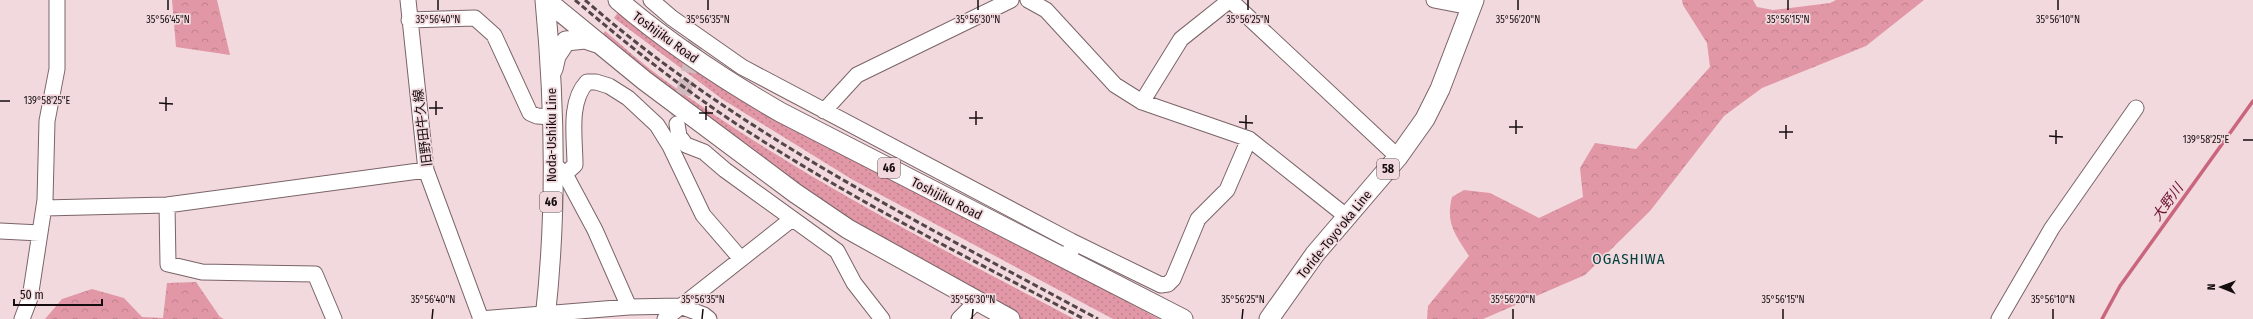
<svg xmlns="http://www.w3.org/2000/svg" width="2253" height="319" font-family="'Fira Sans Condensed','Noto Sans JP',sans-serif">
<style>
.grass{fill:url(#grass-dots)}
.forest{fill:url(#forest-crowns)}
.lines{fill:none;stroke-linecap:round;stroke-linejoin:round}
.stream{stroke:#c9667d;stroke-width:3.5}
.minor-tunnel{stroke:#d1babe;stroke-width:15;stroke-dasharray:15 8;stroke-linecap:butt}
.minor-casing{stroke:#7a6468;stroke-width:17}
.major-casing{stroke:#7a6468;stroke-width:21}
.minor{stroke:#fff;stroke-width:15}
.major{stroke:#fff;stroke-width:19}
.rail{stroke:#534649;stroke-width:3;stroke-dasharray:6 3;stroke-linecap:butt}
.ticks{fill:none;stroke:#140c0e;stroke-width:1.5}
.labels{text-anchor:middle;stroke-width:3.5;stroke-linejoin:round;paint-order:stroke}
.shield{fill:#f2d9dd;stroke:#574a4c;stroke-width:1}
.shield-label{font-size:12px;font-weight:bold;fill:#140c0e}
.street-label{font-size:13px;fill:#140c0e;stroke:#f2d9dd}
.water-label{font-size:14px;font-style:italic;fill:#6d1130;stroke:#f2d9dd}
.quarter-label{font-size:15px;letter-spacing:1px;fill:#00423e;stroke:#f2d9dd}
.ticks-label{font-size:10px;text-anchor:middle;fill:#140c0e;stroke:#f2d9dd;stroke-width:3.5;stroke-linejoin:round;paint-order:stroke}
</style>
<defs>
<pattern id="grass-dots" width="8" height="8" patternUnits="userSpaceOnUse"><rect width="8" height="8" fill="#e197a5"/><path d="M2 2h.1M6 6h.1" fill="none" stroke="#c0818d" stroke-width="1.8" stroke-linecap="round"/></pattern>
<pattern id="forest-crowns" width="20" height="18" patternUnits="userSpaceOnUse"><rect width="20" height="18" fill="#e197a5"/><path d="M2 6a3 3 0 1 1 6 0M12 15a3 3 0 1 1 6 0" fill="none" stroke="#c0818d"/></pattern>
</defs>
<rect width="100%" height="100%" fill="#f2d9dd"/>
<path class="grass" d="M619 11 942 202 1159 319H1113L853 180 722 99 614 18Z
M605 31C623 46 640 62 659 76 788 171 933 244 1074 319H1018L826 209 601 37Z"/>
<path class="forest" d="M172 0H217L230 55 176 47Z
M1682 0H1753L1757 7 1773 10 1830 3 1836 0H1924L1866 46 1762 88 1724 116 1650 211 1585 275 1483 319H1427L1428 306 1469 256C1456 235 1445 224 1452 197L1464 190 1490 193 1539 218 1583 197 1580 168 1595 143 1636 149 1710 67 1707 43 1683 5Z
M196 282 220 317 224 319H45L62 299 92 289 124 298 142 317 163 318 167 283Z"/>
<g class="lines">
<path class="stream" d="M2102 319 2120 286 2253 101"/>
<path class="minor-tunnel" d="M678 117 697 35"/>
<defs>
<path id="minor" d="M408 0 426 170 481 319
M651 0 672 18 742 67 1071 241V252L1067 261
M1028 0 1046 10 1115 85 1142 102 1249 139 1346 216
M1230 0 1398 157
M1434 0 1470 7
M409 20 475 18 494 35 530 113 537 116 552 117
M1142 102 1181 39 1230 0
M824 111 857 75 1011 0
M677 124 679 136 686 145 704 152 725 170 837 251 854 283 882 319
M558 168 565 174 595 230 629 307
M565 174 575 165C575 139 568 102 587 82H596L609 86 628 98 657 125 670 146 703 215 741 259
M167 205 168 264 202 272 315 274 334 319
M44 208 167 205 426 170
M0 231 40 233
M1071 241 1161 285 1168 284 1173 279 1198 219 1227 190 1249 139
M22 319 30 298 45 200 47 121 57 69V0
M480 319 629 307 680 306 704 315 709 319
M665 319 792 219
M959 319 977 301
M1999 319 2052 228 2136 108"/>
<path id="major" d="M546 0 645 81 795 193 848 229 1010 319
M618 0C668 43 723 79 780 112L1183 319
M553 69 556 56 566 41 585 39 597 43
M545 319C557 214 555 105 545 0
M1269 319 1315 254 1398 157 1425 119 1440 89 1474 0"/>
</defs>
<use href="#minor" class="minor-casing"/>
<use href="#major" class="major-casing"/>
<use href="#minor" class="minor"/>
<use href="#major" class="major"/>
<path class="rail" d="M575 0C623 41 673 81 726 117 839 193 963 255 1084 319
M585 0C738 134 921 223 1098 319"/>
</g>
<path class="ticks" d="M168 10V0M438 10V0M708 10V0M978 10V0M1248 10V0M1518 10V0M1788 10V0M2058 10V0M0 101H10M159 103 173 104M429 108H443M166 111V97M699 113H713M436 115V101M969 118H983M706 120V106M1239 122 1253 123M976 125V111M1509 127H1523M1246 129V115M1779 132H1793M1516 134V120M2049 136 2063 137M1786 139V125M2243 140H2253M2056 144V130M432 319 433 309M702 319 703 309M972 319 973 309M1242 319 1243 309M1513 319V309M1783 319V309M2053 319V309"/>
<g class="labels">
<g class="shield">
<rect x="878" y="158" width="22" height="20" rx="3"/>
<rect x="1377" y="159" width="22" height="20" rx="3"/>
<rect x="540" y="192" width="22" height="20" rx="3"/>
</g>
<g class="shield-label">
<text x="889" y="172">46</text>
<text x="1388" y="173">58</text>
<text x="551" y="206">46</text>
</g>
<g class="street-label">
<text transform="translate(666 37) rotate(36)" y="5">Toshijiku Road</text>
<text transform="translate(422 128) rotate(-97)" y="5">旧野田牛久線</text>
<text transform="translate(551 135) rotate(-90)" y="5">Noda-Ushiku Line</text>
<text transform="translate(947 198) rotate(27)" y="5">Toshijiku Road</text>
<text transform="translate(1334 234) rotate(-51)" y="5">Toride-Toyo'oka Line</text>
</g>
<g class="water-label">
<text transform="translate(2167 202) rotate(-54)" y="5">大野川</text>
</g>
<g class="quarter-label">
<text x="1629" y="264">OGASHIWA</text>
</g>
</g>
<g class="ticks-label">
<text x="168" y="23">35°56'45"N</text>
<text x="438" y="23">35°56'40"N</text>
<text x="708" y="23">35°56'35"N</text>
<text x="978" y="23">35°56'30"N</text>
<text x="1248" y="23">35°56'25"N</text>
<text x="1518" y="23">35°56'20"N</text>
<text x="1788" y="23">35°56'15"N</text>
<text x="2058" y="23">35°56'10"N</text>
<text x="47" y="104">139°58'25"E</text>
<text x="2206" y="143">139°58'25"E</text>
<text x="433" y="303">35°56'40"N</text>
<text x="703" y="303">35°56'35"N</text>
<text x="973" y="303">35°56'30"N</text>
<text x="1243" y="303">35°56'25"N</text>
<text x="1513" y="303">35°56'20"N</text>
<text x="1783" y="303">35°56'15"N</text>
<text x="2053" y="303">35°56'10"N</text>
</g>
<g transform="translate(2221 287) rotate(271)" stroke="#f2d9dd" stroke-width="3" paint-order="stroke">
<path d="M0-3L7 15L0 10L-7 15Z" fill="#140c0e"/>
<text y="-6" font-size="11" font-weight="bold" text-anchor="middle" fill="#140c0e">N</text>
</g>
<path d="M14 299v6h88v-6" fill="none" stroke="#140c0e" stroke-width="2"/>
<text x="20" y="299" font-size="12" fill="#140c0e" stroke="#f2d9dd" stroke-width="3" paint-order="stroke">50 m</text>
</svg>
